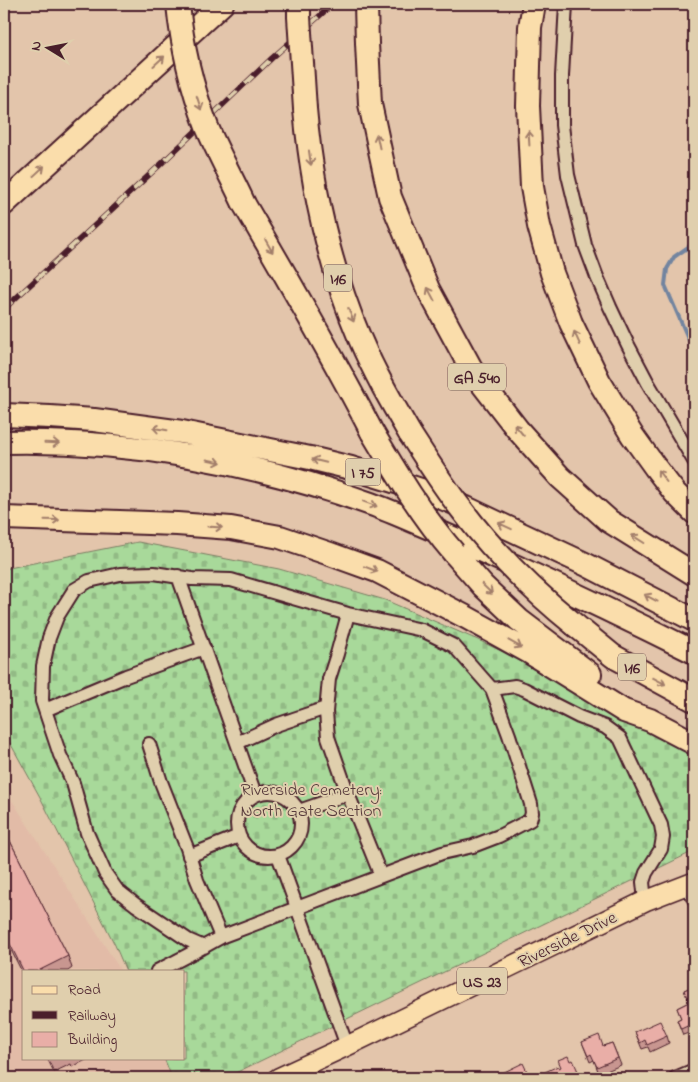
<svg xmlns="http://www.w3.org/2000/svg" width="698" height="1082" font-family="'Indie Flower',sans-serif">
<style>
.built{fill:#e2bba7}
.cemetery{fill:url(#cemetery-stones);stroke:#797c62}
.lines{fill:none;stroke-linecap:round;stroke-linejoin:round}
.stream{stroke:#72849f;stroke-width:4}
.street-casing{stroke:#4a1f2b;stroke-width:16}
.primary-casing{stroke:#4a1f2b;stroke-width:22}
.highway-casing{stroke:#4a1f2b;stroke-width:26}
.street{stroke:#e0cfad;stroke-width:12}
.primary{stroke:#faddab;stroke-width:19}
.highway{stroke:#faddab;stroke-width:22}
.rail-casing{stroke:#4a1f2b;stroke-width:5.5}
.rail{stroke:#e0cfad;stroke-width:4;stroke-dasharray:11;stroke-linecap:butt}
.highway-bridge-casing{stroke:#4a1f2b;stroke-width:26;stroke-linecap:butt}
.highway-bridge{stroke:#faddab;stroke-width:22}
.wall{fill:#c89690;stroke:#4a1f2b}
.building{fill:#e9aea7;stroke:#4a1f2b}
.oneway{stroke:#a27e6b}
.labels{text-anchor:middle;stroke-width:4;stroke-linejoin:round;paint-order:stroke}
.shield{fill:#e0cfad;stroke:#775452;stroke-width:1}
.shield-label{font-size:16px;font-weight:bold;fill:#4a1f2b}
.park-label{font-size:18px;fill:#583b3c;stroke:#e0cfad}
.street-label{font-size:18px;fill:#4a1f2b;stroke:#e0cfad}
</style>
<defs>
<pattern id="cemetery-stones" width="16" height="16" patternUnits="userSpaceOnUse" patternTransform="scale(1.25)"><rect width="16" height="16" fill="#a8d99a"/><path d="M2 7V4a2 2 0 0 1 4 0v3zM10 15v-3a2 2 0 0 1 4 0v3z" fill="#92ba85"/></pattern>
</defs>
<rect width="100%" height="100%" fill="#e3c5ab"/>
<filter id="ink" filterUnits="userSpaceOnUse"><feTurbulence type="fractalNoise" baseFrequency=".02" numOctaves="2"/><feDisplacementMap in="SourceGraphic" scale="10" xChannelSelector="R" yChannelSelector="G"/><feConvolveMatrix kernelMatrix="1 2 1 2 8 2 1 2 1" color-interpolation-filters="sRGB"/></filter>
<g filter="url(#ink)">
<path class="built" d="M4 788 121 971H24V1058H177L190 1078H4Z"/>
<path class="cemetery" d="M138 542 279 569 385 600 478 640 694 742V851L225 1078H172L164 1058H184V971H126L115 945 40 797 4 732V569Z"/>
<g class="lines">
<path class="stream" d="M694 243 674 257 667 269 665 285 694 352"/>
<defs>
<path id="street" d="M566 4 562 76V125L568 175 585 245 597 277 610 307 628 345 648 383 694 461
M178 576 255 794
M348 614 337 654 329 679 326 712 328 737 348 794 381 876
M492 689 515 686 524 689 579 717 605 727 620 738 661 825 663 837 661 849 646 873 643 882 645 901
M45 710 126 676 204 648
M237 743 276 725 326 708
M149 744 161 782 187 848 197 880 221 937
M237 824a32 32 0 1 1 64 0a32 32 0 1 1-64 0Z
M299 811 348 794
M278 855 347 1046
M189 856 239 836
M686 886 694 899
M157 971C179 960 200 949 221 937L223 936 442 853 473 846 499 836 530 820 532 813 531 804 509 735 492 689 454 646 422 630 348 614 231 580 192 579 154 573 120 574 89 581 74 590 57 617 49 638 43 666 42 701 60 755 73 783 87 833 105 873 117 890 136 905 188 940 204 947
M675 1078 694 1070"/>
<path id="primary" d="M278 1078 347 1046 645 901 694 882"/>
<path id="highway" d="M366 4 367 43 370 104 390 197 428 289 473 372 518 430 560 477 609 521 694 574
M534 4 530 27 528 106 532 187 539 226 552 273 571 323 599 381 632 435 655 467 675 493 694 512
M305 109C312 189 329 266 360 339 374 372 392 403 410 434
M4 204 222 4
M244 204C288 279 332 355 372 432
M4 415 50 417 94 420 182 432 310 458 351 468 390 480 430 493 464 507 504 526 585 564 694 620
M4 442C128 439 254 462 371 504 385 509 399 515 413 521 444 534 476 548 506 562 569 591 632 621 694 652
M4 518 177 524 231 528 280 537 330 554 377 571 464 616 529 652 624 711 650 720 694 743
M454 553 483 586 519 620 590 674
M575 625 613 656 694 700"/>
</defs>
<use href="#street" class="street-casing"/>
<use href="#primary" class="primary-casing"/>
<use href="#highway" class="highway-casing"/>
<use href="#street" class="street"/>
<use href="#primary" class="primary"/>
<use href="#highway" class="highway"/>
<defs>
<path id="rail" d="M4 309 160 165 272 58 333 4"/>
</defs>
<use href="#rail" class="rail-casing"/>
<use href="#rail" class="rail"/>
<defs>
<path id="highway-bridge" d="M178 4C182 46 192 88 207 127 218 153 232 178 244 204
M299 4V17L305 109
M372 432C397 474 422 516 454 553
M410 434C427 460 443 486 462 510 495 554 533 591 575 625"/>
</defs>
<use href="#highway-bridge" class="highway-bridge-casing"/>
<use href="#highway-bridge" class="highway-bridge"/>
</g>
<path class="wall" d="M4 829 68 956 72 968 68 971H24V976L4 936Z
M694 986V1031L683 1035 677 1020 681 1018 677 1008 689 1002 684 990Z
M635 1032 667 1036 669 1043 650 1052 648 1047 642 1049Z
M582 1042 603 1046 612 1043 621 1065 599 1074 594 1060 590 1062Z
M47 1058H90L72 1067 71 1064 54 1072Z"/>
<path class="building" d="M4 829 68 956 38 971H24V972L4 932Z
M694 986V1023L681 1029 677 1020 681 1018 677 1008 689 1002 684 990Z
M660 1021 667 1036 647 1045 645 1040 640 1043 635 1032Z
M599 1035 603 1046 612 1043 618 1058 597 1067 591 1054 588 1056 582 1042Z
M568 1056 570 1061 573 1060 580 1076 575 1078H548L545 1072 558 1066 559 1068 561 1067 558 1060Z
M523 1063 530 1078H492Z"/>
<defs><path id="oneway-shaft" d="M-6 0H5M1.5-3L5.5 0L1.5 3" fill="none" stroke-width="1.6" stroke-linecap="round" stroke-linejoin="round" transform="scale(1.25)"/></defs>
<g class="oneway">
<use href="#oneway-shaft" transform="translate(159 61) rotate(-42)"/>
<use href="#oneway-shaft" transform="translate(199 103) rotate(72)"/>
<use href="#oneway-shaft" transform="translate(529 138) rotate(-93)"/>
<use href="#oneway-shaft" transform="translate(378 141) rotate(-102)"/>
<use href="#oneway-shaft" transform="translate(310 158) rotate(82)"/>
<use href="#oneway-shaft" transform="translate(39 171) rotate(-43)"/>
<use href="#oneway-shaft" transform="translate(269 246) rotate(60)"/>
<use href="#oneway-shaft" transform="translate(431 294) rotate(-118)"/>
<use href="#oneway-shaft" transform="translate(351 315) rotate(68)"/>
<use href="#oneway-shaft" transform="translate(577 338) rotate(-114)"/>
<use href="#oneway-shaft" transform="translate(160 429) rotate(-171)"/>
<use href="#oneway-shaft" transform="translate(519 430) rotate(-130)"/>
<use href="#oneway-shaft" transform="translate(52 443) rotate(2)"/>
<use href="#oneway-shaft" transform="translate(214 461) rotate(11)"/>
<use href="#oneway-shaft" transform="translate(319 461) rotate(-166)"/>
<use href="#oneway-shaft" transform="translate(662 476) rotate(-127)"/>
<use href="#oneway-shaft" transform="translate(370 504) rotate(20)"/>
<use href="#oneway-shaft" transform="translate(52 520) rotate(1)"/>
<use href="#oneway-shaft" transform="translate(505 526) rotate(-155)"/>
<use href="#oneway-shaft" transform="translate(215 527) rotate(4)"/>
<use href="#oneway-shaft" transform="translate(638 539) rotate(-148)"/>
<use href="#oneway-shaft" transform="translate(371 569) rotate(21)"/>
<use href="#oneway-shaft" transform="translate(487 589) rotate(44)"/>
<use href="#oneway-shaft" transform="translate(651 598) rotate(-152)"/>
<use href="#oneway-shaft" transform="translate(515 644) rotate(29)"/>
<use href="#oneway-shaft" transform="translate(659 681) rotate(28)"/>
</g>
</g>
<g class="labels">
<g class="shield">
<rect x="324" y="264.5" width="28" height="27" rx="4"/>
<rect x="448" y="363.5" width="58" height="27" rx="4"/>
<rect x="345.5" y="458.5" width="35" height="27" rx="4"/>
<rect x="618" y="653.5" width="28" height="27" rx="4"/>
<rect x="457" y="967.5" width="50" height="27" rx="4"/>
</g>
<g class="shield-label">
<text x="338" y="284">I16</text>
<text x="477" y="383">GA 540</text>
<text x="363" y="478">I 75</text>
<text x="632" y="673">I16</text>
<text x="482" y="987">US 23</text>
</g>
<g class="park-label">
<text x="311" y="795">Riverside Cemetery:<tspan x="311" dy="21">North Gate Section</tspan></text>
</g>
<g class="street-label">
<text transform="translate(567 939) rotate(-26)" y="6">Riverside Drive</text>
</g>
</g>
<rect width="698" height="1082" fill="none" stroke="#e0cfad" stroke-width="20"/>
<rect x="10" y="10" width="678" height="1062" fill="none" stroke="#4a1f2b" stroke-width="2" filter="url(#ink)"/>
<rect x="22" y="970" width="162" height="90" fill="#e0cfad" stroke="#a48979"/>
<rect x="32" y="986" width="25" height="8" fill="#faddab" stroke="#a48979"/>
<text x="68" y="994" font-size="15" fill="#4a1f2b">Road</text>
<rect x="32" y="1011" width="25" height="8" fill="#4a1f2b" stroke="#a48979"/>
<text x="68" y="1020" font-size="15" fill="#4a1f2b">Railway</text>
<rect x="32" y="1032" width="25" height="15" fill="#e9aea7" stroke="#a48979"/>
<text x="68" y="1044" font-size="15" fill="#4a1f2b">Building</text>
<g transform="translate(48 48) rotate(280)" stroke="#e0cfad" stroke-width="4" paint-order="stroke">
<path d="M0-4L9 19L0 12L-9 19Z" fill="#4a1f2b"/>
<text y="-8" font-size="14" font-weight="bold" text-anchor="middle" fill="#4a1f2b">N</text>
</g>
</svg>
